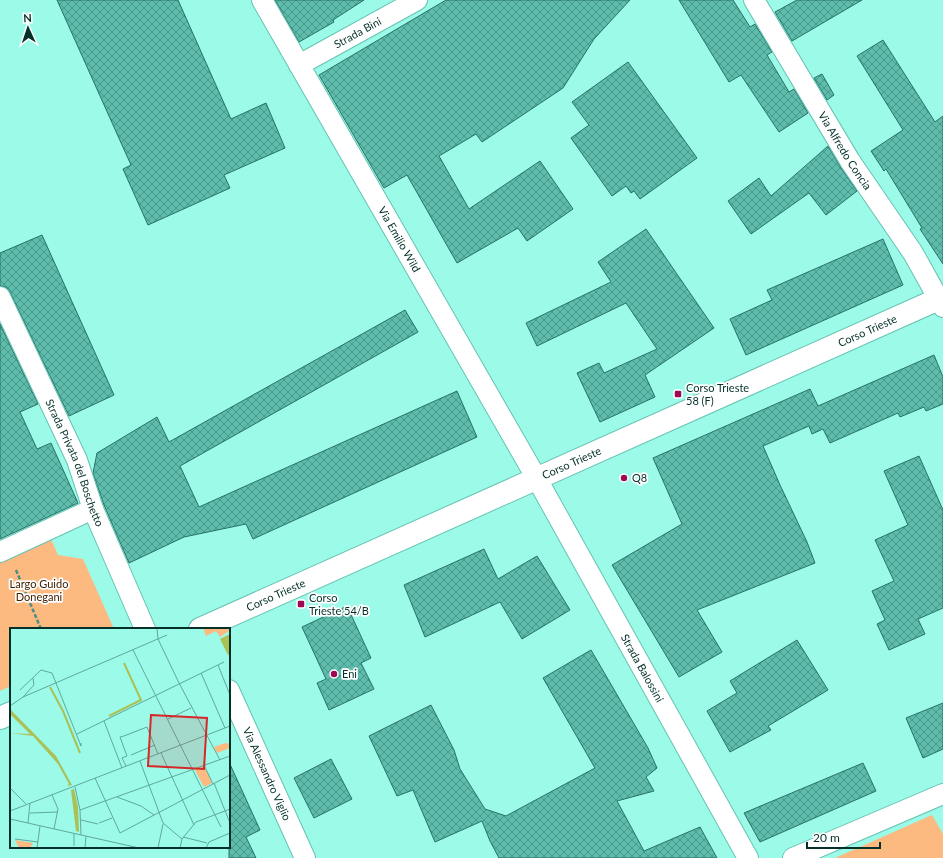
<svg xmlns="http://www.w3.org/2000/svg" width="943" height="858" font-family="Lato,sans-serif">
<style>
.green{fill:#fcb980}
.building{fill:url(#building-cross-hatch);stroke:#287266}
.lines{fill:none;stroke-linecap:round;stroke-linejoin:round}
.street-casing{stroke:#65c3b2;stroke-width:22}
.secondary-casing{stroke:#65c3b2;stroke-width:24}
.path{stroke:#4b8e82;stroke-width:2.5;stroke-dasharray:4 2;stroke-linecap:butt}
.street{stroke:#fff;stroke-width:20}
.secondary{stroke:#fff;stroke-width:22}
.poi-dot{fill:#9e0953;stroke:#fff;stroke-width:1.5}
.labels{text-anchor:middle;stroke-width:3.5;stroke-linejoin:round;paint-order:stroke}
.street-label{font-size:11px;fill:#043029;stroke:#fff}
.poi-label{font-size:11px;fill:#043029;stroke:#fff;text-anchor:start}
.park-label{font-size:11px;fill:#402000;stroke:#fff}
.inset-river{fill:none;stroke:#a9c157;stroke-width:2}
.inset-road{fill:none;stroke:#5fa99c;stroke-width:1}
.view{fill:#d62828;fill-opacity:0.15;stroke:#d62828;stroke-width:2}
.inset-edge{fill:none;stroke:#043029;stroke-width:2}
</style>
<defs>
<pattern id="building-cross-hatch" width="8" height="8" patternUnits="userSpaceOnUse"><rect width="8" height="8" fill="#5dbcab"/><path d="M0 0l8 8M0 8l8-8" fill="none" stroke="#4b998b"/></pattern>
</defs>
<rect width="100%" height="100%" fill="#9cfae8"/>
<path class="green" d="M51 539 58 555 83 559 114 629H11V686L0 691V562Z
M932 815 943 834V858H835Z"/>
<path class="building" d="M57 0H178L231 119 266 103 285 148 224 175 230 188 148 225 123 169 131 165Z
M275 0H364L333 20 334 22 299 42Z
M446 0H630L594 39 563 88 482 142 476 134 439 156 469 209 540 161 573 209 527 241 518 228 457 263 407 175 384 188 319 75Z
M679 0H733L750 27 755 24 772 52 767 55 789 92 794 89 808 113 779 132 741 75 729 82Z
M797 0H862L792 41 775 12Z
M883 40 935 122 943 116V264L920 229 922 228 886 169 884 171 871 151 903 130 857 56Z
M628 62 697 158 640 199 634 191 631 193 626 186 612 196 571 138 589 125 572 102Z
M822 74 834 95 827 100 814 78Z
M828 146 841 168 857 191 826 215 809 193 751 234 728 201 759 178 771 196Z
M646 229 714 328 645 375 655 397 600 422 577 373 599 363 604 373 657 349 626 303 537 346 526 323 611 282 598 262Z
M42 235 114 395 69 416 10 292 6 287 0 286V253Z
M883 239 903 285 746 355 730 319 772 300 767 290Z
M405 310 418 332 180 466 199 507 457 391 477 437 253 539 246 524 184 537 129 563 104 505 93 473 97 453 157 417 169 442Z
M0 324 38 404 20 412 37 449 51 443 78 503 0 539Z
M934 355 943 377V404L926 411 924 407 900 417 898 413 830 443 823 429 812 434 809 426 763 446 780 485 807 542 815 563 697 610 722 652 679 677 612 565 682 524 653 458 810 389 818 406Z
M919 456 943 510V608L918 619 925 634 889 650 877 624 885 620 872 591 894 581 875 540 908 525 884 471Z
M484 549 498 579 537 556 570 610 522 639 500 602 425 637 404 585Z
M347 606 371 658 361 663 374 689 329 710 317 683 326 679 302 627Z
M797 640 828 690 768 726 771 730 730 752 707 711 737 693 730 681Z
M591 650 648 748 657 768 646 777 654 791 617 801 644 851 700 827 717 858H499L490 841 482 821 435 842 413 790 397 796 369 736 431 705 454 750 460 769 485 809 506 816 595 768 543 678Z
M943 703V749L923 758 906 718Z
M331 759 352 799 314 818 294 778Z
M229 762 260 830 246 837 256 858H229Z
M863 763 876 791 760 842 744 813Z"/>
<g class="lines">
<defs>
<g id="street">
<path id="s1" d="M262 0 537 479 748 858"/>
<path id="s2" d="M754 0 850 161 913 253 943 307"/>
<path id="s3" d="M299 65 417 0"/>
<path id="s4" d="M0 297 77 460 93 509 145 629"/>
<path d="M0 552 93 509"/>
<path id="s5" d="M229 690 305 858"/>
<path d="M793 858 943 794"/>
</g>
<g id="secondary">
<path id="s6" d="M200 629 943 297"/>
<path d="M0 718 11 713"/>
</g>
</defs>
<use href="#street" class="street-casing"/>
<use href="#secondary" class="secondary-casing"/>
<path class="path" d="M16 570 41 629"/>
<use href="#street" class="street"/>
<use href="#secondary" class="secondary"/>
</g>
<g class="poi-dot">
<rect x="674" y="390" width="8" height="8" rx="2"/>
<circle cx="624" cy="478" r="4"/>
<rect x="297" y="600" width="8" height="8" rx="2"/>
<circle cx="334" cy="674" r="4"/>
</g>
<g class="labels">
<g class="street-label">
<text dy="4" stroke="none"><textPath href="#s3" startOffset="67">Strada Bini</textPath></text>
<text dy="4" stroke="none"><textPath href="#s2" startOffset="176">Via Alfredo Concia</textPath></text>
<text dy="4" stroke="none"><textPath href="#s1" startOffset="276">Via Emilio Wild</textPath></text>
<text dy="4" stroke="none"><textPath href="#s6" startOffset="731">Corso Trieste</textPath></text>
<text dy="4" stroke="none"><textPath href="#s4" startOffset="182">Strada Privata del Boschetto</textPath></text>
<text dy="4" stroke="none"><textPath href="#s6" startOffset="407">Corso Trieste</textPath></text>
<text dy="4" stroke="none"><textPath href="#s6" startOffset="83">Corso Trieste</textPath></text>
<text dy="4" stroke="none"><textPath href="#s1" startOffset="769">Strada Balossini</textPath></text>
<text dy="4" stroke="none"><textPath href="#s5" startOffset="92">Via Alessandro Viglio</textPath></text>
</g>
<g class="poi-label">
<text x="686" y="392">Corso Trieste<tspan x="686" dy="13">58 (F)</tspan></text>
<text x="632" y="482">Q8</text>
<text x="309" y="602">Corso<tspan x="309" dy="13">Trieste 54/B</tspan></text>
<text x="342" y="678">Eni</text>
</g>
<g class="park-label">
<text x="39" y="588">Largo Guido<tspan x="39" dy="13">Donegani</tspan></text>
</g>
</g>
<g transform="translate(10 628)">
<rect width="220" height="220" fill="#9cfae8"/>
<path d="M193 0H218L219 3 210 9 206 3 196 8ZM215 115 220 116V120L207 125 204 119ZM194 138 202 155 194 159 185 142ZM5 212 23 215 22 217 20 220H9Z" fill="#fcb980"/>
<path d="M220 6V26L218 27 210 11ZM0 81 46 128 62 157 57 158 59 156 48 136 23 108 0 105 20 106 0 86ZM64 161 68 179 69 204 66 203 61 162Z" fill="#a9c157"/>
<path class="inset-river" d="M40 59 53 83 70 125M99 88 131 72 114 35"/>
<path class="inset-road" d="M147 0 148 11 169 55 210 132M123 22 211 199M208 37 220 67M191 45 215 100M10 62 31 42 42 45 71 118V115M13 69 24 57 23 50M0 78 13 69 157 7M158 91 181 80M94 93 112 140M67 106 214 34M151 125 184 197M121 127 145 117M130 133 153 195 172 211M194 137 203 156M116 138 112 130 117 128 110 109 114 108 137 99 148 126M85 150 110 205 220 147M204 155 220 195M65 159 70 182 71 207M0 160 16 176M42 167 48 181 44 201M107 169 131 178 144 187M70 182 220 128M0 183 220 98M20 185 48 184M0 191 129 220M71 192 88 196M18 195 20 175M89 195 102 190M173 209 197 215M5 211 28 214M64 218V205M27 220 30 198M75 220 76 208M148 220 153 196M170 220 172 211 186 194 220 181M196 220 199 214 220 205"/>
<path class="view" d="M141 87 197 90 194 141 138 138Z"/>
<rect width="220" height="220" class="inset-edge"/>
</g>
<g transform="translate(28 28) rotate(357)" stroke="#ffffff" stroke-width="3" paint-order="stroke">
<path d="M0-3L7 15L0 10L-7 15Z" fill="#043029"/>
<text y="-6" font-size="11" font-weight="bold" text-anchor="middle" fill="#043029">N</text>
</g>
<path d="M807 842v6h73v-6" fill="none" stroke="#043029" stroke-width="2"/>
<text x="813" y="842" font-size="12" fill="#043029" stroke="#ffffff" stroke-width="3" paint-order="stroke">20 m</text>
</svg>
